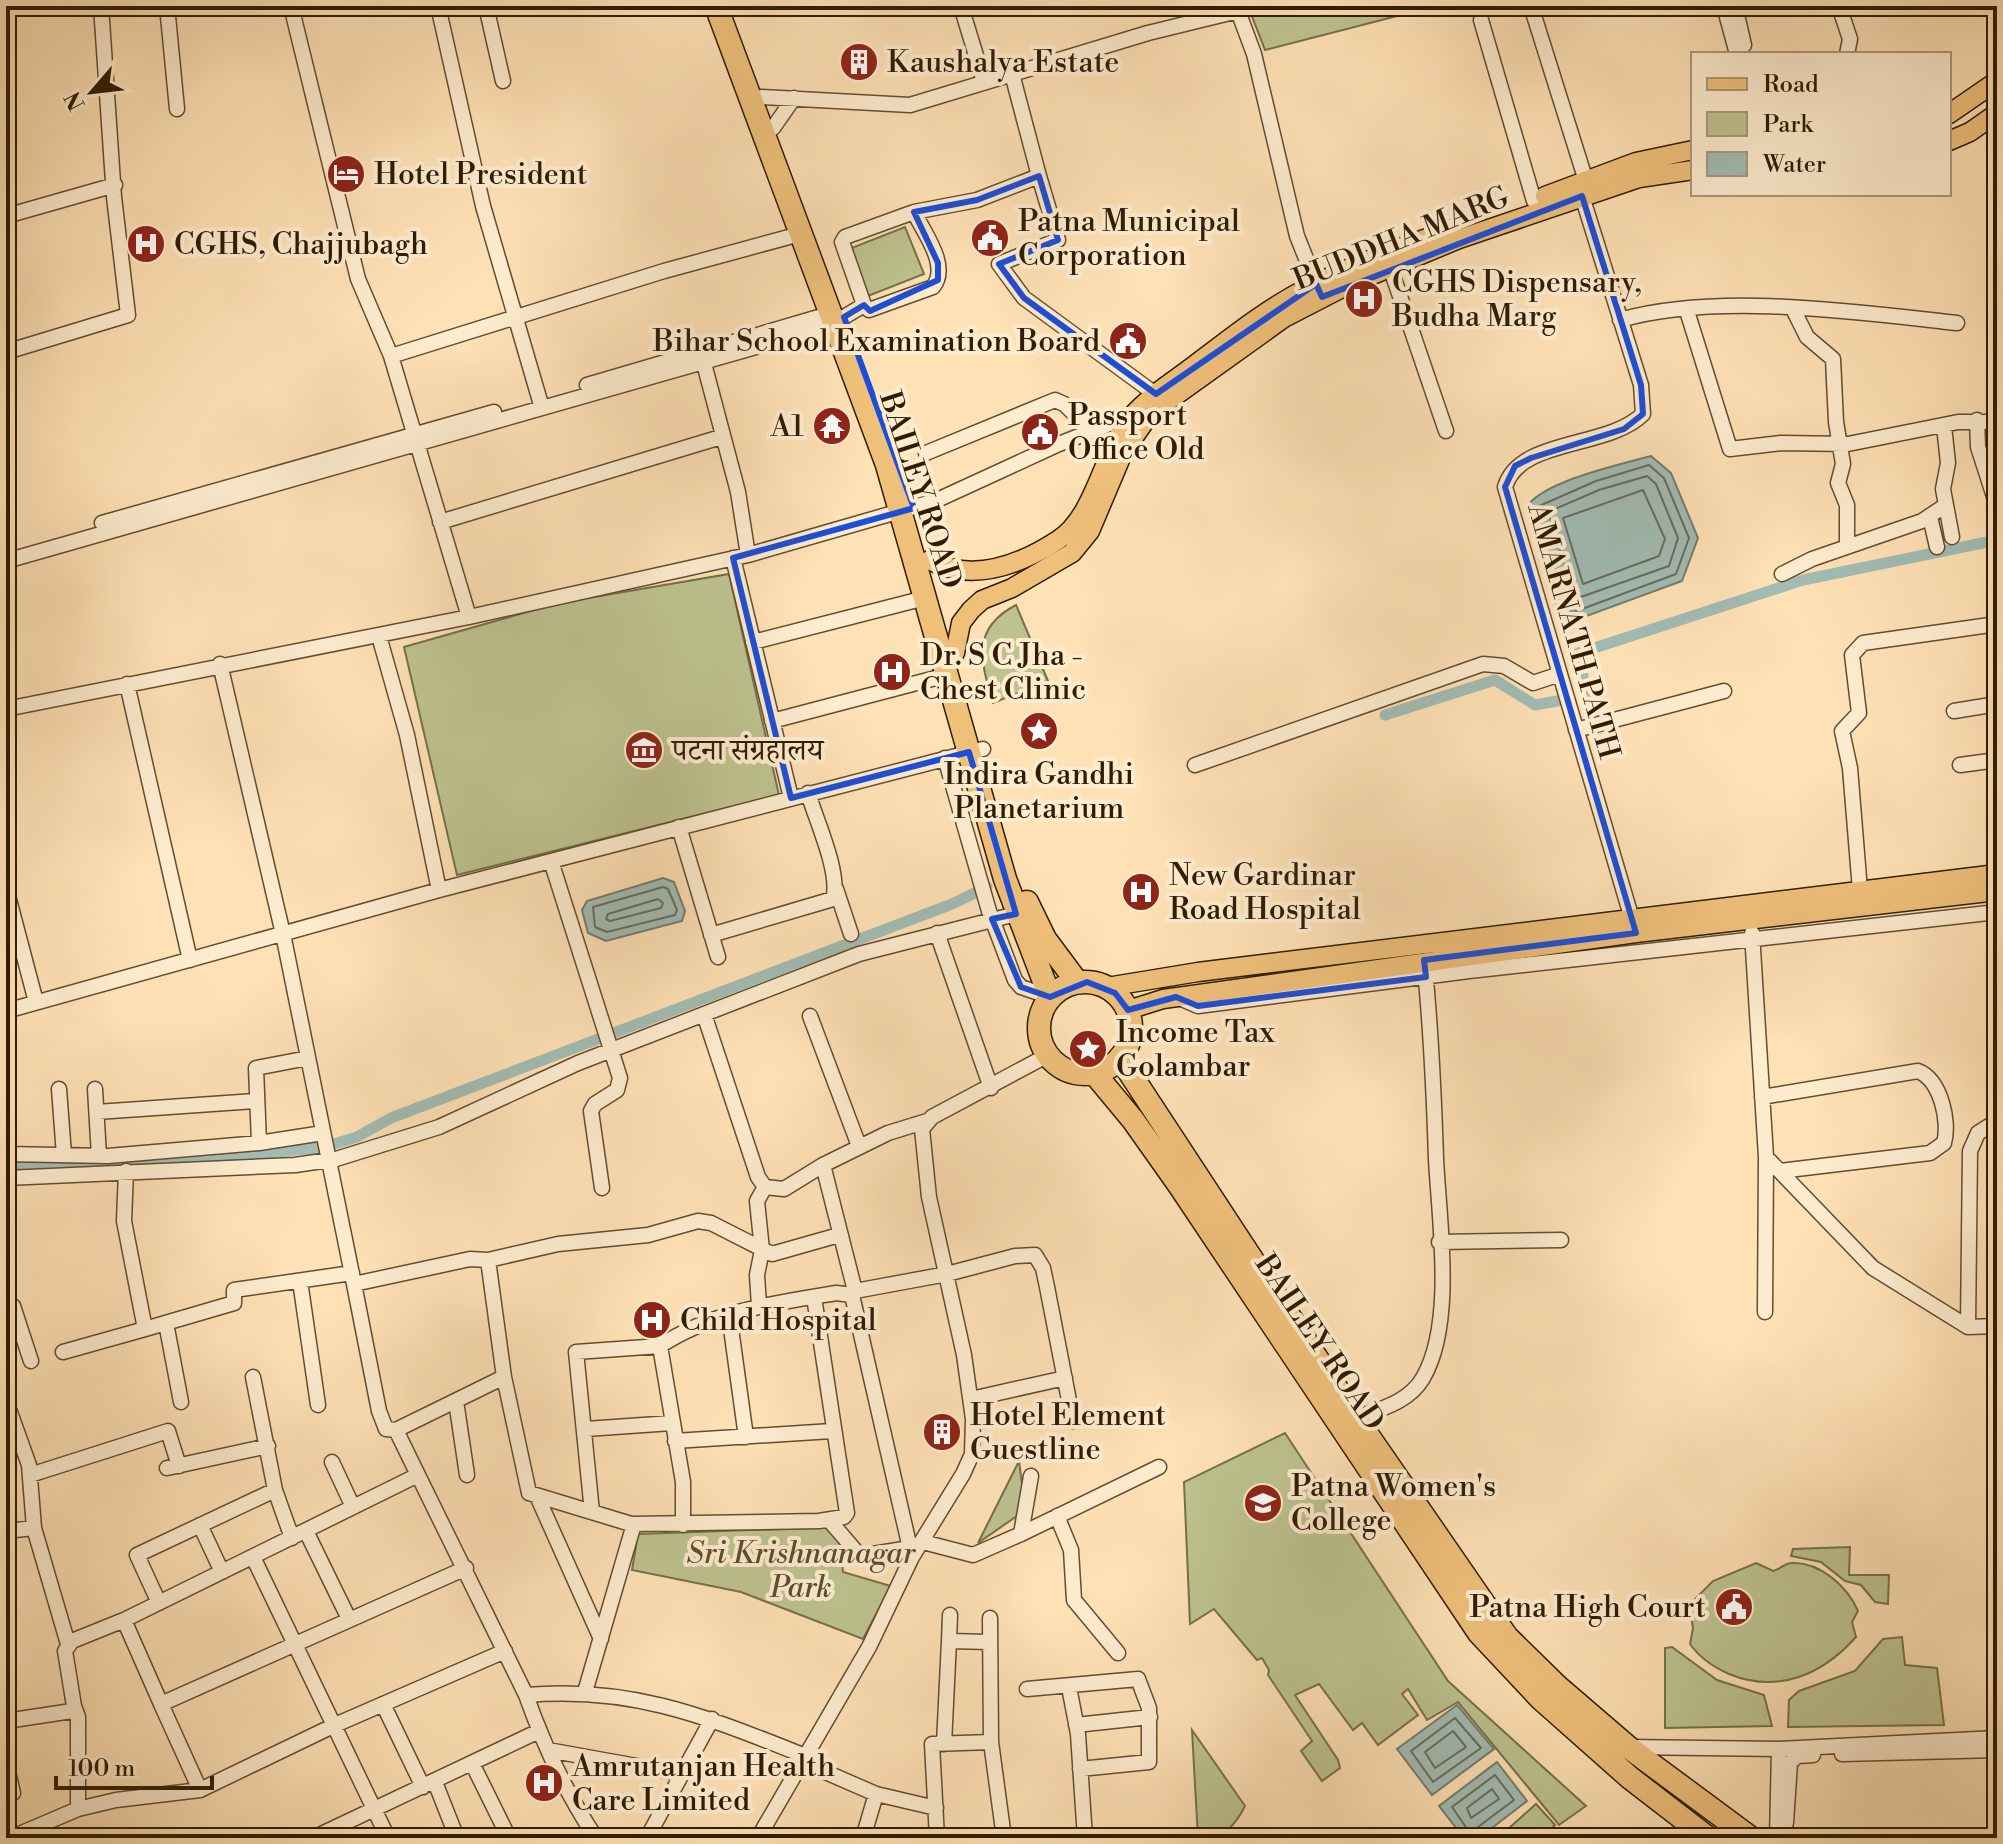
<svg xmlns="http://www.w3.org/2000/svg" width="2003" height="1844" font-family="'Libre Bodoni','Noto Serif Devanagari',serif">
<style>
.green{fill:#bdc390;stroke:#76704a;stroke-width:2}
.water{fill:#a2bcb4;stroke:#747c6d;stroke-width:2}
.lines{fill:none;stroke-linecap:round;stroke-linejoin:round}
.shore{stroke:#686c5c;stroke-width:2}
.canal{stroke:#a2bcb4;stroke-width:11}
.minor-casing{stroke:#634d30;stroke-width:17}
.major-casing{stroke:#2f1c03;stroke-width:21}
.highway-casing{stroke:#2f1c03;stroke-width:25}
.minor{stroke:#feeccf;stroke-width:14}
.major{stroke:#efc07a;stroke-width:18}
.highway{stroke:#efc07a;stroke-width:22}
.marked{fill:none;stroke:#1d4ed8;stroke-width:6;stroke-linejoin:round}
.labels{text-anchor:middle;stroke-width:8;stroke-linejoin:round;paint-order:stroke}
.poi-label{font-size:30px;fill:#2f1c03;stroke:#feeccf;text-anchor:start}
.street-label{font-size:30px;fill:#2f1c03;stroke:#feeccf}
.park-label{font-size:30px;font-style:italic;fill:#5a4e2d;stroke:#feeccf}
</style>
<rect width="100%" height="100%" fill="#fee1b5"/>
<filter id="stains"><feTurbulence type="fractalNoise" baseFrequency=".0025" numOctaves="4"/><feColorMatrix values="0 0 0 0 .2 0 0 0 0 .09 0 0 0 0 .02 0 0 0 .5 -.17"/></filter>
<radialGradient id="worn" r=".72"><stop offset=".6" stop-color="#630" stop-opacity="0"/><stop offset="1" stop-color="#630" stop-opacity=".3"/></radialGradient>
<path class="green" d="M1248 6H1436L1265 50Z
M905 227 924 274 868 296 849 249Z
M729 574 779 795 457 875 404 647 559 603Z
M1016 605 1048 681 993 703C981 662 970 629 1016 605Z
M1285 1433 1448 1681 1586 1806 1559 1825 1458 1702 1427 1720 1408 1689 1402 1694 1418 1715 1378 1745 1362 1723 1353 1730 1319 1684 1295 1695 1338 1760 1340 1768 1322 1781 1301 1751 1312 1741 1268 1675 1269 1670 1262 1658 1257 1660 1214 1609 1190 1624 1184 1482Z
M1019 1461 1023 1492 1017 1516 978 1543Z
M838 1527 843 1572 891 1586 863 1639 741 1592 632 1570 638 1534Z
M1850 1547 1849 1575H1889L1888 1604 1875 1602 1861 1585 1845 1581 1821 1562 1791 1556 1793 1549Z
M1756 1563 1773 1571C1781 1569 1783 1564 1791 1563 1819 1561 1847 1586 1858 1611L1852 1622 1856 1637C1822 1675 1778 1694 1729 1674 1713 1667 1700 1658 1690 1644L1693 1628 1689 1605 1713 1581Z
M1902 1637 1905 1665 1937 1668 1944 1725 1788 1727 1789 1700 1799 1691 1855 1671 1883 1639Z
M1672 1647 1717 1680 1764 1695 1772 1726 1665 1728V1648Z
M1192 1730 1245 1806C1234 1828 1223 1838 1198 1838Z
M1536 1804 1555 1825 1541 1838H1498Z"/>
<path class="water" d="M1651 456 1671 473 1698 538 1682 581 1573 621 1560 616 1528 505C1548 480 1619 465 1651 456Z
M663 878 674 882 685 911 682 921 606 941 588 933 582 910 587 901Z
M1457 1705 1494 1749 1432 1795 1397 1749Z
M1497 1762 1527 1801 1479 1838H1464L1439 1806Z"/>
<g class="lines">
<path class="shore" d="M1649 465 1664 478 1689 538 1676 574 1574 612 1568 610 1537 507 1596 481Z
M1647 476 1656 484 1678 538 1669 566 1575 599 1548 512 1599 490Z
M1643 490 1665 539 1659 556 1583 584 1563 518Z
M663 887 668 889 677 910 675 915 607 932 595 927 593 907Z
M658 899 663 903 661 908 610 921 606 919 608 914Z
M1455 1718 1481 1748 1433 1782 1411 1751Z
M1453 1731 1466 1747 1435 1768 1425 1752Z
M1495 1775 1514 1800 1470 1833 1452 1807Z
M1492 1789 1499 1799 1471 1818 1467 1808Z"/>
<path class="canal" d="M1586 696 1579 653 1803 580 1997 540
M1385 715 1495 680 1535 705 1557 701
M6 1166 202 1160 324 1147 357 1137 391 1118 952 904 987 887"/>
<defs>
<path id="minor" d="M167 6 177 109
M291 6 358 279 391 356 469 617
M438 6 483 206 542 408
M486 6 503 81
M961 6 984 82
M1531 6 1586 181
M1724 6 1737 54
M1735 6 1744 45
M1839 6 1850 39 1847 54
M1481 20 1534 201
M761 97 910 105 1148 33 1238 11 1254 54 1297 236 1319 291
M773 128 794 98
M1039 176 1058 240 999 264 1024 298 1162 399
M1582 196 1641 385 1643 414C1608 449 1519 438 1505 487L1634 926
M914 212C924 233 950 266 933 287L869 310 864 305 842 242 845 237Z
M914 212 977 200 1039 176 1012 74
M6 216 115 185
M1390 267 1446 431
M1793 309 1807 337 1833 359 1836 422 1843 464 1838 483 1847 505V546
M1687 311 1730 449 1781 443 1848 444 1958 422H1997
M844 317 864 305
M1620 320C1717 292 1857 312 1957 323
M6 352 128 315 114 197 101 6
M391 356 664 271 800 234
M702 356 738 492 748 555
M587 385 829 314
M1977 420 1978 447 1997 506
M1944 426 1948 463 1943 489 1952 537
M926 453 1055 400 1064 404 1092 431
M1930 517 1937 547
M440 522 721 437
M102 523 494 412
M733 558 791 798
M6 561 833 325
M1782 574 1812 559 1922 521 1946 505
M379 636 407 735 439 890
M753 642 925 598
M220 664 283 934 354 1284 470 1259 488 1260 504 1377
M127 684 190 960
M6 709 469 617 748 555 935 501 1059 444 1132 415
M1954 711 1997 704
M772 721 947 675
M1576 730 1724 691
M945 758 989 911 1015 980 1021 987 1050 997
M1195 765 1483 664 1504 666 1533 683 1560 674
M1960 765 1997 760
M679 827 718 957
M551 861 620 1078 617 1090 595 1104 591 1111 602 1188
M6 888 36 1002
M836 889 851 934
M1860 890 1850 768 1842 731 1859 713 1852 655 1863 643 1997 624
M937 933 991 1088
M1752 933 1766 1157 1873 1268 1968 1327 1997 1326
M711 935 833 899C841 874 816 820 808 793
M1177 997 1198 1006 1469 971 1997 912
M6 1011 439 890 983 749
M704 1014 758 1177 765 1187 784 1189 823 1165 855 1291
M810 1016 859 1146
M59 1089 64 1155
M95 1089 99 1156
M1762 1097 1918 1071C1941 1080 1950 1122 1944 1143L1930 1153 1780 1171
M97 1112 255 1101
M259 1143 256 1068 308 1058
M6 1154 108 1156 259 1143 323 1133
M823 1165 888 1133 927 1121
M6 1178 295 1165 336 1159 439 1127 578 1063 859 954 1016 914
M1439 1242 1561 1240
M488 1260 558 1244 648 1235 698 1221 711 1223 772 1254 839 1235
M300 1281 318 1405
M354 1284 379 1411 386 1429 396 1430 504 1377 529 1493 631 1524 819 1521 844 1517 847 1513 814 1297
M13 1306 31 1361
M759 1306 757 1275 762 1250 757 1201 765 1187
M1765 1312 1766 1157
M729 1314 746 1437
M166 1323 181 1402
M1968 1327 1970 1151 1978 1133 1997 1121
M145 1329 234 1303V1290L352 1273
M63 1352 145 1329 124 1221 126 1171
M253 1377 275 1490 292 1538
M971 1399 1065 1378
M6 1401 29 1465 34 1528
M456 1401 467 1475
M1356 1418C1381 1409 1409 1402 1423 1378 1455 1323 1439 1220 1436 1159 1434 1095 1431 1032 1425 969
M586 1429 672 1423
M396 1430 418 1475
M675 1441 832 1431
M332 1462 353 1507
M167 1468 268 1446
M30 1475 168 1431 179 1466
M537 1496 601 1639
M592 1512 576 1352 660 1346
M1057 1516 1071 1550 1074 1600 1118 1653
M829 1520 860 1556 910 1548
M200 1525 222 1572
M683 1525V1482L660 1346C713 1311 775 1303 836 1293L852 1295
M6 1531 34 1528 68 1644
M306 1531 349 1619
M1021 1534 1159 1467
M923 1542 973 1555 1021 1534 1031 1476
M253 1557 388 1838
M912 1557 852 1295 855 1291 947 1274 1015 1256 1035 1255 1043 1268 1047 1287 1073 1421
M466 1568 161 1704 200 1790 335 1725 505 1651
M159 1603 137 1555 275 1490
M990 1618 991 1742 1004 1838
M124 1620 161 1704
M949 1641 950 1615
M1069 1687 1078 1734 1085 1838
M1027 1689 1138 1679 1149 1708V1762L1080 1769
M585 1692 634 1524
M526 1695C634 1686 706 1717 803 1755
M383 1704 423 1787
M74 1706 78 1717V1809
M6 1721 72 1711 74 1706 65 1651 72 1641 124 1620 418 1475 526 1695C544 1746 566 1793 596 1838
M1076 1725 1150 1717
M944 1744 949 1641 989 1642
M1628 1747 1779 1749
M548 1750 681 1774
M1842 1754 1997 1750
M800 1761 876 1794 936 1808
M6 1763 13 1793
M472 1763 509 1838
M435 1782 457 1838
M1786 1823 1790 1763 1797 1756 1813 1755
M10 1838 78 1809 116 1800 200 1790
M313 1838 539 1731
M647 1838 712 1719
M758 1838 869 1647 912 1557 963 1474 972 1454 973 1419 964 1355 929 1197 922 1129 932 1117 1048 1055
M863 1838 876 1794
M937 1838 932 1744 991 1742
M1777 1838 1779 1749 1997 1738"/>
<path id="major" d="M1949 114 1997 81
M1949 141 1970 132 1997 113
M1545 196 1636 162 1693 150
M929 560C972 583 1018 566 1058 540 1095 517 1103 451 1131 417 1148 397 1172 382 1192 367 1229 339 1266 309 1307 288 1354 264 1403 246 1453 229
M955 653 961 623 971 610 982 600 1012 588 1072 553 1090 531 1123 453 1150 414 1284 318 1346 286 1459 239 1639 178 1693 170
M1107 987 1198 972 1997 874
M1128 1010 1163 999 1636 933 1997 891"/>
<path id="highway" d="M716 6 887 465 1005 879 1050 997
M1027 902 1045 939 1077 982
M1039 1028a46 46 0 1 1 92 0a46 46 0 1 1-92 0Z
M1120 1058 1356 1418 1507 1637 1557 1686 1628 1747 1751 1838
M1094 1073 1133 1120 1179 1185 1479 1633 1541 1699 1629 1777 1708 1838"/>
</defs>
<use href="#minor" class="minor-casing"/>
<use href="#major" class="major-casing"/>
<use href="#highway" class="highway-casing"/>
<use href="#minor" class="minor"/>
<use href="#major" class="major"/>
<use href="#highway" class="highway"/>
</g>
<path class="marked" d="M1039 176 1058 240 999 264 1024 298 1156 394 1316 284 1322 297 1582 196 1641 385 1643 414 1624 429 1531 458 1515 466 1505 487 1636 933 1424 960 1426 977 1198 1006 1176 997 1128 1010 1115 993 1087 982 1050 997 1021 987 992 919 1016 914 969 752 791 798 733 558 914 508 844 317 864 305 870 311 938 280V263L914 212 977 200Z"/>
<defs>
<symbol id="building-disc" viewBox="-11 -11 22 22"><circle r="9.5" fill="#8f2418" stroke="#feeccf"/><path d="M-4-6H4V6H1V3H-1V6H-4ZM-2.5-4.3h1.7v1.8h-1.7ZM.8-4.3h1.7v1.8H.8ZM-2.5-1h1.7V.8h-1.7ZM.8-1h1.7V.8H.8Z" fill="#fff"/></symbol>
<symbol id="hotel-disc" viewBox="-11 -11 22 22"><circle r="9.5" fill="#8f2418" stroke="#feeccf"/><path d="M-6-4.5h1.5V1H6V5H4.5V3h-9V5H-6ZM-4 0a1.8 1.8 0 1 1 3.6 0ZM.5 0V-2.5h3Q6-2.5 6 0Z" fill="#fff"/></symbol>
<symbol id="civic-disc" viewBox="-11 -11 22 22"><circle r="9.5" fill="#8f2418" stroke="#feeccf"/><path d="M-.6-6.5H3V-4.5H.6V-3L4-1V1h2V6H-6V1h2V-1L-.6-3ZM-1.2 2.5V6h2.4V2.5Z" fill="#fff"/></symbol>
<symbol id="hospital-disc" viewBox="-11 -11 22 22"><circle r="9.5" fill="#8f2418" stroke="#feeccf"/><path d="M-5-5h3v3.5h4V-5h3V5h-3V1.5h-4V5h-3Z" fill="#fff"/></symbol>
<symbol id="temple-disc" viewBox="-11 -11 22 22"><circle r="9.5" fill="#8f2418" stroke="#feeccf"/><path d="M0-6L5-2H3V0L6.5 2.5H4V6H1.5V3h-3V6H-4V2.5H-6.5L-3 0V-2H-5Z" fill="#fff"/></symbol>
<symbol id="sight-disc" viewBox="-11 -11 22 22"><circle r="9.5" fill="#8f2418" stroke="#feeccf"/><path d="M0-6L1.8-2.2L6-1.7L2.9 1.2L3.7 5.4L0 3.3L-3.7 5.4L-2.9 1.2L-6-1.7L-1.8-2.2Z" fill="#fff"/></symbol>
<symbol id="museum-disc" viewBox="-11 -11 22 22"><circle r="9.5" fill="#8f2418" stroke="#feeccf"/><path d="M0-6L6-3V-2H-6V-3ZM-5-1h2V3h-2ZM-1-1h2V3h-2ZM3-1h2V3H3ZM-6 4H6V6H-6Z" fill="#fff"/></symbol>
<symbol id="university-disc" viewBox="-11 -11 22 22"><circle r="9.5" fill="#8f2418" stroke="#feeccf"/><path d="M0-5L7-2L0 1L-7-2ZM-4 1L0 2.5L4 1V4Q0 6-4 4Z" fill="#fff"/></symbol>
</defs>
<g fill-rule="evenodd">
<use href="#building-disc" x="837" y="40" width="44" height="44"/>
<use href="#hotel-disc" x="324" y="152" width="44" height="44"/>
<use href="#civic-disc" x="968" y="216" width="44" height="44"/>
<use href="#hospital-disc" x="124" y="222" width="44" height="44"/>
<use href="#hospital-disc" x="1342" y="277" width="44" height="44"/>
<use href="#civic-disc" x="1106" y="319" width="44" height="44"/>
<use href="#temple-disc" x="810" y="404" width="44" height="44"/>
<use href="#civic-disc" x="1018" y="410" width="44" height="44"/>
<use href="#hospital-disc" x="870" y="650" width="44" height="44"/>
<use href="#sight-disc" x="1017" y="709" width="44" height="44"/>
<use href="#museum-disc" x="622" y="728" width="44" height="44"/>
<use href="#hospital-disc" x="1119" y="870" width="44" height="44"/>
<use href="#sight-disc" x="1066" y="1027" width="44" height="44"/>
<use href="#hospital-disc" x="630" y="1298" width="44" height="44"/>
<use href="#building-disc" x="920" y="1410" width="44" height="44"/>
<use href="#university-disc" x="1241" y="1481" width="44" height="44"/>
<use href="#civic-disc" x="1712" y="1585" width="44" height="44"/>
<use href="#hospital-disc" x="522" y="1761" width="44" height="44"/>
</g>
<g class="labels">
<g class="poi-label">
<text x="887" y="72">Kaushalya Estate</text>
<text x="374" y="184">Hotel President</text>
<text x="1018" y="231">Patna Municipal<tspan x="1018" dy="34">Corporation</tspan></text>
<text x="174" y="254">CGHS, Chajjubagh</text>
<text x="1392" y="292">CGHS Dispensary,<tspan x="1392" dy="34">Budha Marg</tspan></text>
<text x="1100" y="351" text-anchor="end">Bihar School Examination Board</text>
<text x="1068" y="425">Passport<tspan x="1068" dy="34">Office Old</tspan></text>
<text x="804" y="436" text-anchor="end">A1</text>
<text x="920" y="665">Dr. S C Jha -<tspan x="920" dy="34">Chest Clinic</tspan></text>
<text x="672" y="760">पटना संग्रहालय</text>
<text x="1039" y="784" text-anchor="middle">Indira Gandhi<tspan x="1039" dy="34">Planetarium</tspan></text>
<text x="1169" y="885">New Gardinar<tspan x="1169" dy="34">Road Hospital</tspan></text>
<text x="1116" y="1042">Income Tax<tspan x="1116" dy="34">Golambar</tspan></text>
<text x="680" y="1330">Child Hospital</text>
<text x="970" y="1425">Hotel Element<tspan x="970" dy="34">Guestline</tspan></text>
<text x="1291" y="1496">Patna Women's<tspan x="1291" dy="34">College</tspan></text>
<text x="1706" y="1617" text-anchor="end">Patna High Court</text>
<text x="572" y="1776">Amrutanjan Health<tspan x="572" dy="34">Care Limited</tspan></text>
</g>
<g class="street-label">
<text transform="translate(1401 238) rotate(-22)" y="10">BUDDHA MARG</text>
<text transform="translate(921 490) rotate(72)" y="10">BAILEY ROAD</text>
<text transform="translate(1574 631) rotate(74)" y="10">AMARNATH PATH</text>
<text transform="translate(1320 1342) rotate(56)" y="10">BAILEY ROAD</text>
</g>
<g class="park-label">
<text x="801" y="1563">Sri Krishnanagar<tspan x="801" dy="34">Park</tspan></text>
</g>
</g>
<rect width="2003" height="1844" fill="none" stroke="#fee1b5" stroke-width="32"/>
<rect x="8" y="8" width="1987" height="1828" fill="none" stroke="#2f1c03" stroke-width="4"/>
<rect x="16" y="16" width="1971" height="1812" fill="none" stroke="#2f1c03" stroke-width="2"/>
<rect x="1691" y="52" width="260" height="144" fill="#feeccf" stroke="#ab997d" stroke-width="2"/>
<rect x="1707" y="78" width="40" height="12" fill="#efc07a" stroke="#ab997d" stroke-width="2"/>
<text x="1763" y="92" font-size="24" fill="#2f1c03">Road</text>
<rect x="1707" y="112" width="40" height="24" fill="#bdc390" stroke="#ab997d" stroke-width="2"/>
<text x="1763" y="132" font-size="24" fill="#2f1c03">Park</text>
<rect x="1707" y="152" width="40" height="24" fill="#a2bcb4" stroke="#ab997d" stroke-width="2"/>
<text x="1763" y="172" font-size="24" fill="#2f1c03">Water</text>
<g transform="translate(92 92) rotate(242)" stroke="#feeccf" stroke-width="6" paint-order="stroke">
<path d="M0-6L14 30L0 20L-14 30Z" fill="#2f1c03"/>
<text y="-12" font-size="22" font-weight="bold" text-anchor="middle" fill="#2f1c03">N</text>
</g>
<path d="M56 1776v12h156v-12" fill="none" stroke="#2f1c03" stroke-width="4"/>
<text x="68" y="1776" font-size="24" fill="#2f1c03" stroke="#feeccf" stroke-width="6" paint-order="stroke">100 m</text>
<rect width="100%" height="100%" filter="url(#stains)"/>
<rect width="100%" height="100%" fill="url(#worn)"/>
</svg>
